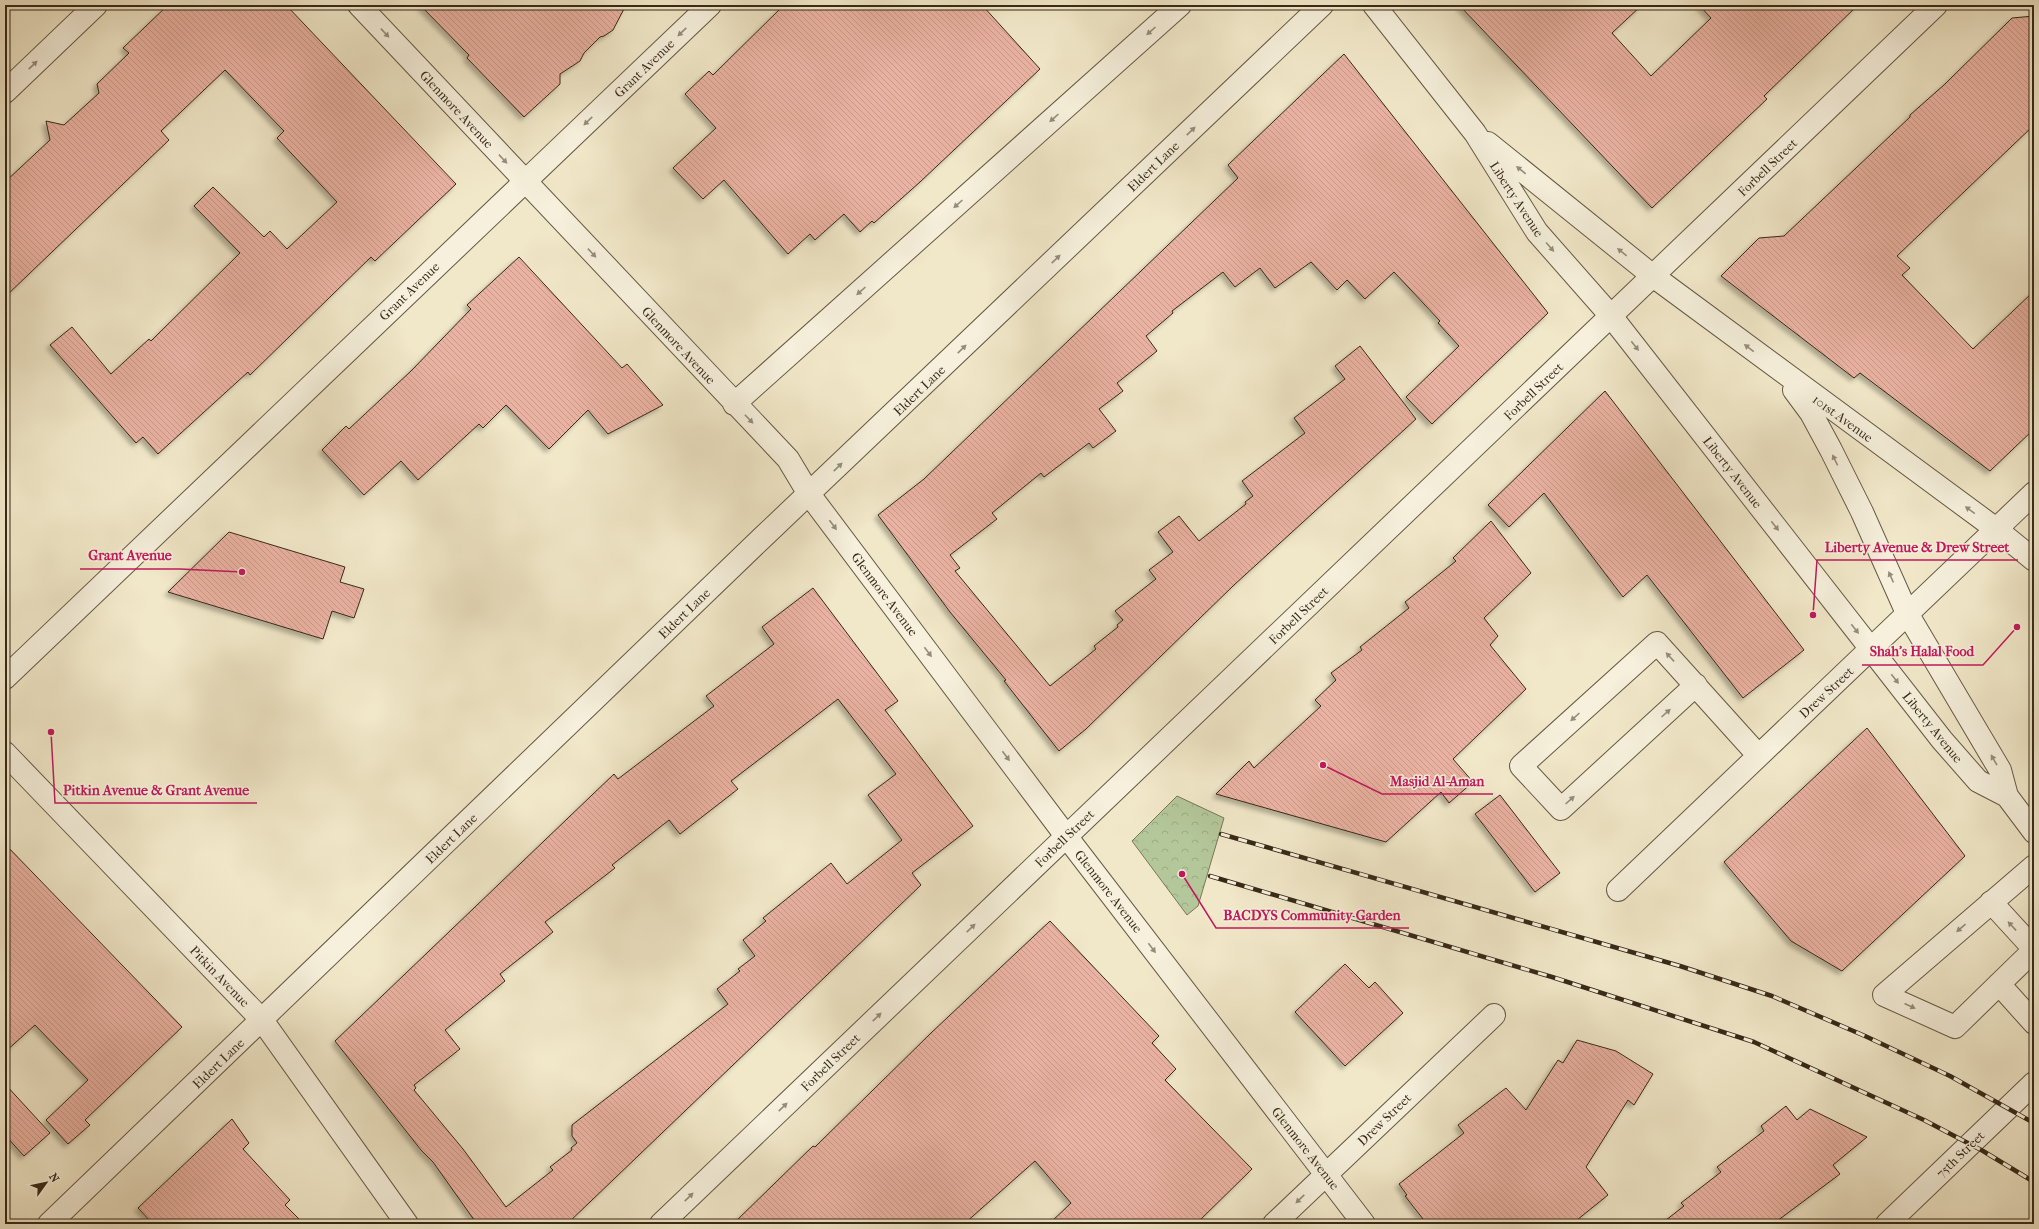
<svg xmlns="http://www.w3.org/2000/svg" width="2039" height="1229" font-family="'IM FELL French Canon',serif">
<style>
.park{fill:url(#park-crowns);stroke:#767859}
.building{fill:url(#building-back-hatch);stroke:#372918;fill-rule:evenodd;filter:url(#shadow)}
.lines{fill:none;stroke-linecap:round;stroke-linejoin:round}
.minor-casing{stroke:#665944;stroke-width:24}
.minor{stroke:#f6f0dc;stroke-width:22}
.rail-casing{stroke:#372918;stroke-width:4.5}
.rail{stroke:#f6f0dc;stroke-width:3;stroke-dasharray:9;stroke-linecap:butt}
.oneway{fill:#968c7a}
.labels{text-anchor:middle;stroke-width:3;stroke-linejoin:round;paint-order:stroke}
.street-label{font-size:13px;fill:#372918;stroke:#f6f0dc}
.leader{fill:none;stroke:#c2185b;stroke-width:1.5}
.callout-dot{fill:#c2185b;stroke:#f6f0dc;stroke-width:1.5}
.callout-label{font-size:14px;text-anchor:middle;font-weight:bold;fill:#c2185b;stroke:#f6f0dc;stroke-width:3;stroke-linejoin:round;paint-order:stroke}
</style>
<defs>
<pattern id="park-crowns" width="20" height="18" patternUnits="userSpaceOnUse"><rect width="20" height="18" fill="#b4c79a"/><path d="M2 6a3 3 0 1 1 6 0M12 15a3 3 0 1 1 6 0" fill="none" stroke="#9bab84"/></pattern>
<pattern id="building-back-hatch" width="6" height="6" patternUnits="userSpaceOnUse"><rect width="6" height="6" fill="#eab2a2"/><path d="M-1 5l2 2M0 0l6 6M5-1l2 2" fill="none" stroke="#c9998b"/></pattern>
<filter id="shadow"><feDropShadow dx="-3.5" dy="3.5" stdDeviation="2" flood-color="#0004"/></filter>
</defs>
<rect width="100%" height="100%" fill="#f1e8c9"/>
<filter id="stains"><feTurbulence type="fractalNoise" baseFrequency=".005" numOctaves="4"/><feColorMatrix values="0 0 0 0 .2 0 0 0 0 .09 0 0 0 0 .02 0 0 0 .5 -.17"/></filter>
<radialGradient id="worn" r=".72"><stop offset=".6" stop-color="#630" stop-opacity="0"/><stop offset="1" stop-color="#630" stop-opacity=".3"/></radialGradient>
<path class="park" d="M1177 796 1224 818 1198 906 1187 915 1132 841Z"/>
<path class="building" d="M168 5H286L456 184 375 261 371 257 250 375 248 372 158 454 143 437 136 443 50 345 72 327 111 374 149 339 151 341 240 253 194 206 213 187 264 237 270 231 287 249 337 202 277 138 284 131 225 70 161 131 169 140 5 297V182L50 140 46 121 64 125 99 93 97 84 129 53 123 48Z
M420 5H626L613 30 604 36 600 37 584 53 580 61 560 74V84L524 117 467 58 469 55Z
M784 5H982L1040 69 920 182 874 223 872 221 860 232 844 214 815 240 810 234 788 254 724 180 703 199 673 168 716 128 685 94 709 71 713 75Z
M1459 5H1642L1612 33 1651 76 1711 18 1699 5H1858L1764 96 1767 99 1652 208Z
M2034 16V125L1897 256 1910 268 1902 275 1973 349 2034 291V429L1990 471 1860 373 1854 378 1721 276 1759 238 1784 236 1910 117V115L1945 84 2012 18Z
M1344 54 1548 313 1432 424 1406 397 1459 346 1438 323 1440 321 1394 272 1365 299 1347 280 1337 290 1311 262 1275 288 1260 268 1235 287 1223 272 1172 311 1173 313 1146 336 1157 351 1117 383 1123 391 1099 409 1116 431 1093 448 1089 443 1044 477 1041 473 992 513 997 519 950 555 960 568 955 571 1050 686 1096 649 1094 646 1118 627 1117 625 1123 620 1115 611 1156 579 1149 570 1173 552 1158 532 1179 516 1199 541 1246 504 1245 502 1253 496 1242 481 1305 433 1294 418 1345 379 1335 366 1360 346 1416 419 1234 585 1086 729 1059 751 1004 681 1006 680 950 612 878 515 924 479 1238 178 1228 165Z
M519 257 622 368 627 364 663 405 608 434 588 410 549 449 506 405 483 428 479 424 418 480 401 461 364 495 322 450 346 426 349 429 411 371 471 309 467 305Z
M1605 391 1804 650 1743 698 1647 575 1623 597 1544 493 1509 527 1488 505Z
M1491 521 1531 573 1484 618 1498 636 1490 645 1526 689 1453 759 1473 782 1449 803 1441 792 1386 842 1216 794 1249 761 1254 768 1321 706 1315 700 1336 680 1331 673 1362 650 1360 647 1409 608 1405 602 1456 561 1453 558Z
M229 532 345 567 340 582 364 589 354 618 332 611 323 639 168 592Z
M813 588 898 701 885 710 973 826 912 873 921 885 567 1224H477L433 1162 421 1150 335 1041 614 774 618 779 714 706 706 696 774 644 762 627ZM838 699 896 774 868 795 902 840 847 884 831 863 763 918 766 921 743 940 755 956 738 969 740 971 717 989 728 1004 572 1125V1136L577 1143 571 1148 572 1150 550 1167 553 1170 506 1207 463 1149 414 1090 416 1088 414 1085 460 1049 445 1030 505 981 500 974 553 932 545 922 615 868 612 865 669 820 680 834 738 789 731 781Z
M1867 728 1965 856 1842 971 1791 941 1724 862Z
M1500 795 1560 873 1535 892 1475 814Z
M5 844 182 1027 85 1120 90 1125 68 1144 46 1120 88 1080 35 1025 5 1052Z
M1050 921 1159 1036 1152 1043 1176 1069 1165 1080 1252 1169 1196 1224H1049L1071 1203 1035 1161 964 1224H733L813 1146 815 1147 931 1033Z
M1345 964 1369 988 1375 982 1403 1013 1345 1066 1295 1012Z
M1577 1040 1616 1051 1653 1074 1634 1105 1628 1100 1586 1167 1608 1195 1572 1224H1427L1405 1196 1407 1195 1399 1184 1464 1133 1458 1125 1506 1088 1526 1110 1558 1060 1563 1063Z
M5 1084 50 1133 24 1156 5 1135Z
M1786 1106 1797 1120 1810 1109 1867 1137 1833 1165 1840 1174 1773 1224H1661L1684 1206 1681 1203 1721 1172 1717 1167 1764 1131 1761 1126Z
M232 1119 249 1143 243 1149 290 1200 285 1205 304 1224H153L138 1208Z"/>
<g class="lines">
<defs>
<path id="minor" d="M359 5 788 459 809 494 1066 836 1364 1224
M1374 5 1475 133 1537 232 1611 316 1942 740 1978 781 2007 796
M5 92 96 5
M1488 143 1653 276 1996 529 2034 560
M1794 390 1811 413 1831 450 1862 512 1907 613 2000 770 2007 796 2034 832
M734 404 1180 5
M5 678 710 5
M1696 685 1561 809 1521 766 1657 643 1758 755
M5 753 262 1020 407 1224
M2034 866 1884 995 1955 1027 2034 950
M1618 890 2034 493
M1991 902 2034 949
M1999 984 2034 1023
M49 1224 763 537 1322 5
M661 1224 1936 5
M1274 1224 1494 1015
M1887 1224 2034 1083"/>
</defs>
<use href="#minor" class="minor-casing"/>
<use href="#minor" class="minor"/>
<defs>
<path id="rail" d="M1221 834 1680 966 1772 996 1865 1036 1950 1076 2034 1123
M1210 876 1552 977 1754 1042 1924 1120 1983 1151 2034 1182"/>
</defs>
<use href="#rail" class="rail-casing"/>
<use href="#rail" class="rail"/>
</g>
<defs><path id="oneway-solid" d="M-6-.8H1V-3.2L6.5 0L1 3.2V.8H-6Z"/></defs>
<g class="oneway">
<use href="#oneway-solid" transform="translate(1151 31) rotate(138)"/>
<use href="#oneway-solid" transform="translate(682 32) rotate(136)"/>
<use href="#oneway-solid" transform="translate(385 33) rotate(47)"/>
<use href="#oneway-solid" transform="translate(33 65) rotate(-44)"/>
<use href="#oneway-solid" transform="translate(1054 118) rotate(138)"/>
<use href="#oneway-solid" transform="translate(588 121) rotate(136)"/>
<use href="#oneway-solid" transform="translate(1191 131) rotate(-44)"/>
<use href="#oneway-solid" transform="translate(503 159) rotate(47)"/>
<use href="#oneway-solid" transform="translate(1521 170) rotate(-141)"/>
<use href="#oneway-solid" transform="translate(958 204) rotate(138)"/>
<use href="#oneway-solid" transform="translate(1550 247) rotate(49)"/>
<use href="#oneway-solid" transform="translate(1622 252) rotate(-141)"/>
<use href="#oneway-solid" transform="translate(592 253) rotate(47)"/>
<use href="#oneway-solid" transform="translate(1056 259) rotate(-44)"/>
<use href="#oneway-solid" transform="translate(861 291) rotate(138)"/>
<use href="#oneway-solid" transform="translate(1635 346) rotate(52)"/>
<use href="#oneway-solid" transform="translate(1749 348) rotate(-143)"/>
<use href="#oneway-solid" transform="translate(962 349) rotate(-44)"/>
<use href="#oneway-solid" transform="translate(749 419) rotate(46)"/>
<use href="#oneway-solid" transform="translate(1835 460) rotate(-116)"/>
<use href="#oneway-solid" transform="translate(838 467) rotate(-44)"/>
<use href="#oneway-solid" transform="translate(1970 510) rotate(-144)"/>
<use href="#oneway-solid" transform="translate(833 525) rotate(53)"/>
<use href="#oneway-solid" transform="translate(1775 526) rotate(52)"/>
<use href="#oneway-solid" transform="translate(1891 577) rotate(-114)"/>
<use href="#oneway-solid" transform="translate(1855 629) rotate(52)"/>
<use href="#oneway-solid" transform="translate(928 652) rotate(53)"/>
<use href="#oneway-solid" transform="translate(1670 657) rotate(-133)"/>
<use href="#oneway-solid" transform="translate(1895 679) rotate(52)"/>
<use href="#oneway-solid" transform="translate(1666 713) rotate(-42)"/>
<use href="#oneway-solid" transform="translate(1575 717) rotate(138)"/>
<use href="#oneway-solid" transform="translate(1006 756) rotate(53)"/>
<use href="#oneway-solid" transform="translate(1994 760) rotate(-120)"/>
<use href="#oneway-solid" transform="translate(1570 800) rotate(-42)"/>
<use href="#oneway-solid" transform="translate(2012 926) rotate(-133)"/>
<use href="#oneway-solid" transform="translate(971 928) rotate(-44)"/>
<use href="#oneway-solid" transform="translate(1961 928) rotate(139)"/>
<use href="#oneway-solid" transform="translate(1152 948) rotate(53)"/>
<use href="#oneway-solid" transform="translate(1910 1006) rotate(25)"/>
<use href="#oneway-solid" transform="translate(877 1017) rotate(-44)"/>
<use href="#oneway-solid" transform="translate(783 1107) rotate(-44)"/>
<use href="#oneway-solid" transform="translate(689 1197) rotate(-44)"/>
<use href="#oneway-solid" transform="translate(1300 1199) rotate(136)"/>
</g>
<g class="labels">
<g class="street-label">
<text transform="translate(644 68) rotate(-44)" y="5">Grant Avenue</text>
<text transform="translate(457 109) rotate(47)" y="5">Glenmore Avenue</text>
<text transform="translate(1153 166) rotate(-44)" y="5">Eldert Lane</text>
<text transform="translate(1767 167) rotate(-44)" y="5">Forbell Street</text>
<text transform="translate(1517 199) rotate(57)" y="5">Liberty Avenue</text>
<text transform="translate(409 291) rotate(-44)" y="5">Grant Avenue</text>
<text transform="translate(679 345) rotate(47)" y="5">Glenmore Avenue</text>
<text transform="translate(919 390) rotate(-44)" y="5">Eldert Lane</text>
<text transform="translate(1533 391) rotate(-44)" y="5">Forbell Street</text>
<text transform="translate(1843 418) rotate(36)" y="5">101st Avenue</text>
<text transform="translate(1733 472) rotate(52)" y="5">Liberty Avenue</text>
<text transform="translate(885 594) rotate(53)" y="5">Glenmore Avenue</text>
<text transform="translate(684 613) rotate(-44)" y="5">Eldert Lane</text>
<text transform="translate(1298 615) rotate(-44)" y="5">Forbell Street</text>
<text transform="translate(1826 692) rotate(-43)" y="5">Drew Street</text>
<text transform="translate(1933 727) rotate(51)" y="5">Liberty Avenue</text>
<text transform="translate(451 838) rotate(-44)" y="5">Eldert Lane</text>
<text transform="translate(1064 838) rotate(-44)" y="5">Forbell Street</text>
<text transform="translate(1109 891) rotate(52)" y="5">Glenmore Avenue</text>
<text transform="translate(220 976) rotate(46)" y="5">Pitkin Avenue</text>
<text transform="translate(830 1062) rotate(-44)" y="5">Forbell Street</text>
<text transform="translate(218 1063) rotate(-44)" y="5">Eldert Lane</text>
<text transform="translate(1384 1119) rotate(-44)" y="5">Drew Street</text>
<text transform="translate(1306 1148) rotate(52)" y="5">Glenmore Avenue</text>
<text transform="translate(1960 1154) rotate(-44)" y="5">75th Street</text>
</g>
</g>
<path class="leader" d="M1813 615L1817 560H2018M242 572L180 569H80M2017 627L1983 665H1862M1323 765L1382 794H1493M51 732L55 803H257M1182 874L1216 928H1409"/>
<g class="callout-dot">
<circle cx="1813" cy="615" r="4"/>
<circle cx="242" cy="572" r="4"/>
<circle cx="2017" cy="627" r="4"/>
<circle cx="1323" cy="765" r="4"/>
<circle cx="51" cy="732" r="4"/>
<circle cx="1182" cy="874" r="4"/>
</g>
<g class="callout-label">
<text x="1917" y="552">Liberty Avenue &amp; Drew Street</text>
<text x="130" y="560">Grant Avenue</text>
<text x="1922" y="656">Shah's Halal Food</text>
<text x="1437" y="786">Masjid Al-Aman</text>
<text x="156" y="795">Pitkin Avenue &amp; Grant Avenue</text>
<text x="1312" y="920">BACDYS Community Garden</text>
</g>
<rect width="2039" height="1229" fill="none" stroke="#f1e8c9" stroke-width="20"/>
<rect x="6" y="6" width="2027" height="1217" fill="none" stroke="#372918" stroke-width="2"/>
<rect x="10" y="10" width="2019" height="1209" fill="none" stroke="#372918"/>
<g transform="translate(46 1183) rotate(57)" stroke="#f6f0dc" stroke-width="3" paint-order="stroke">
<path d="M0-3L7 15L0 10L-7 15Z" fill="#372918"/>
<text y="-6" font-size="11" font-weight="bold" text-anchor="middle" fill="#372918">N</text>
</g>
<rect width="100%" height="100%" filter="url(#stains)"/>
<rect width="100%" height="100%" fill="url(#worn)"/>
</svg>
